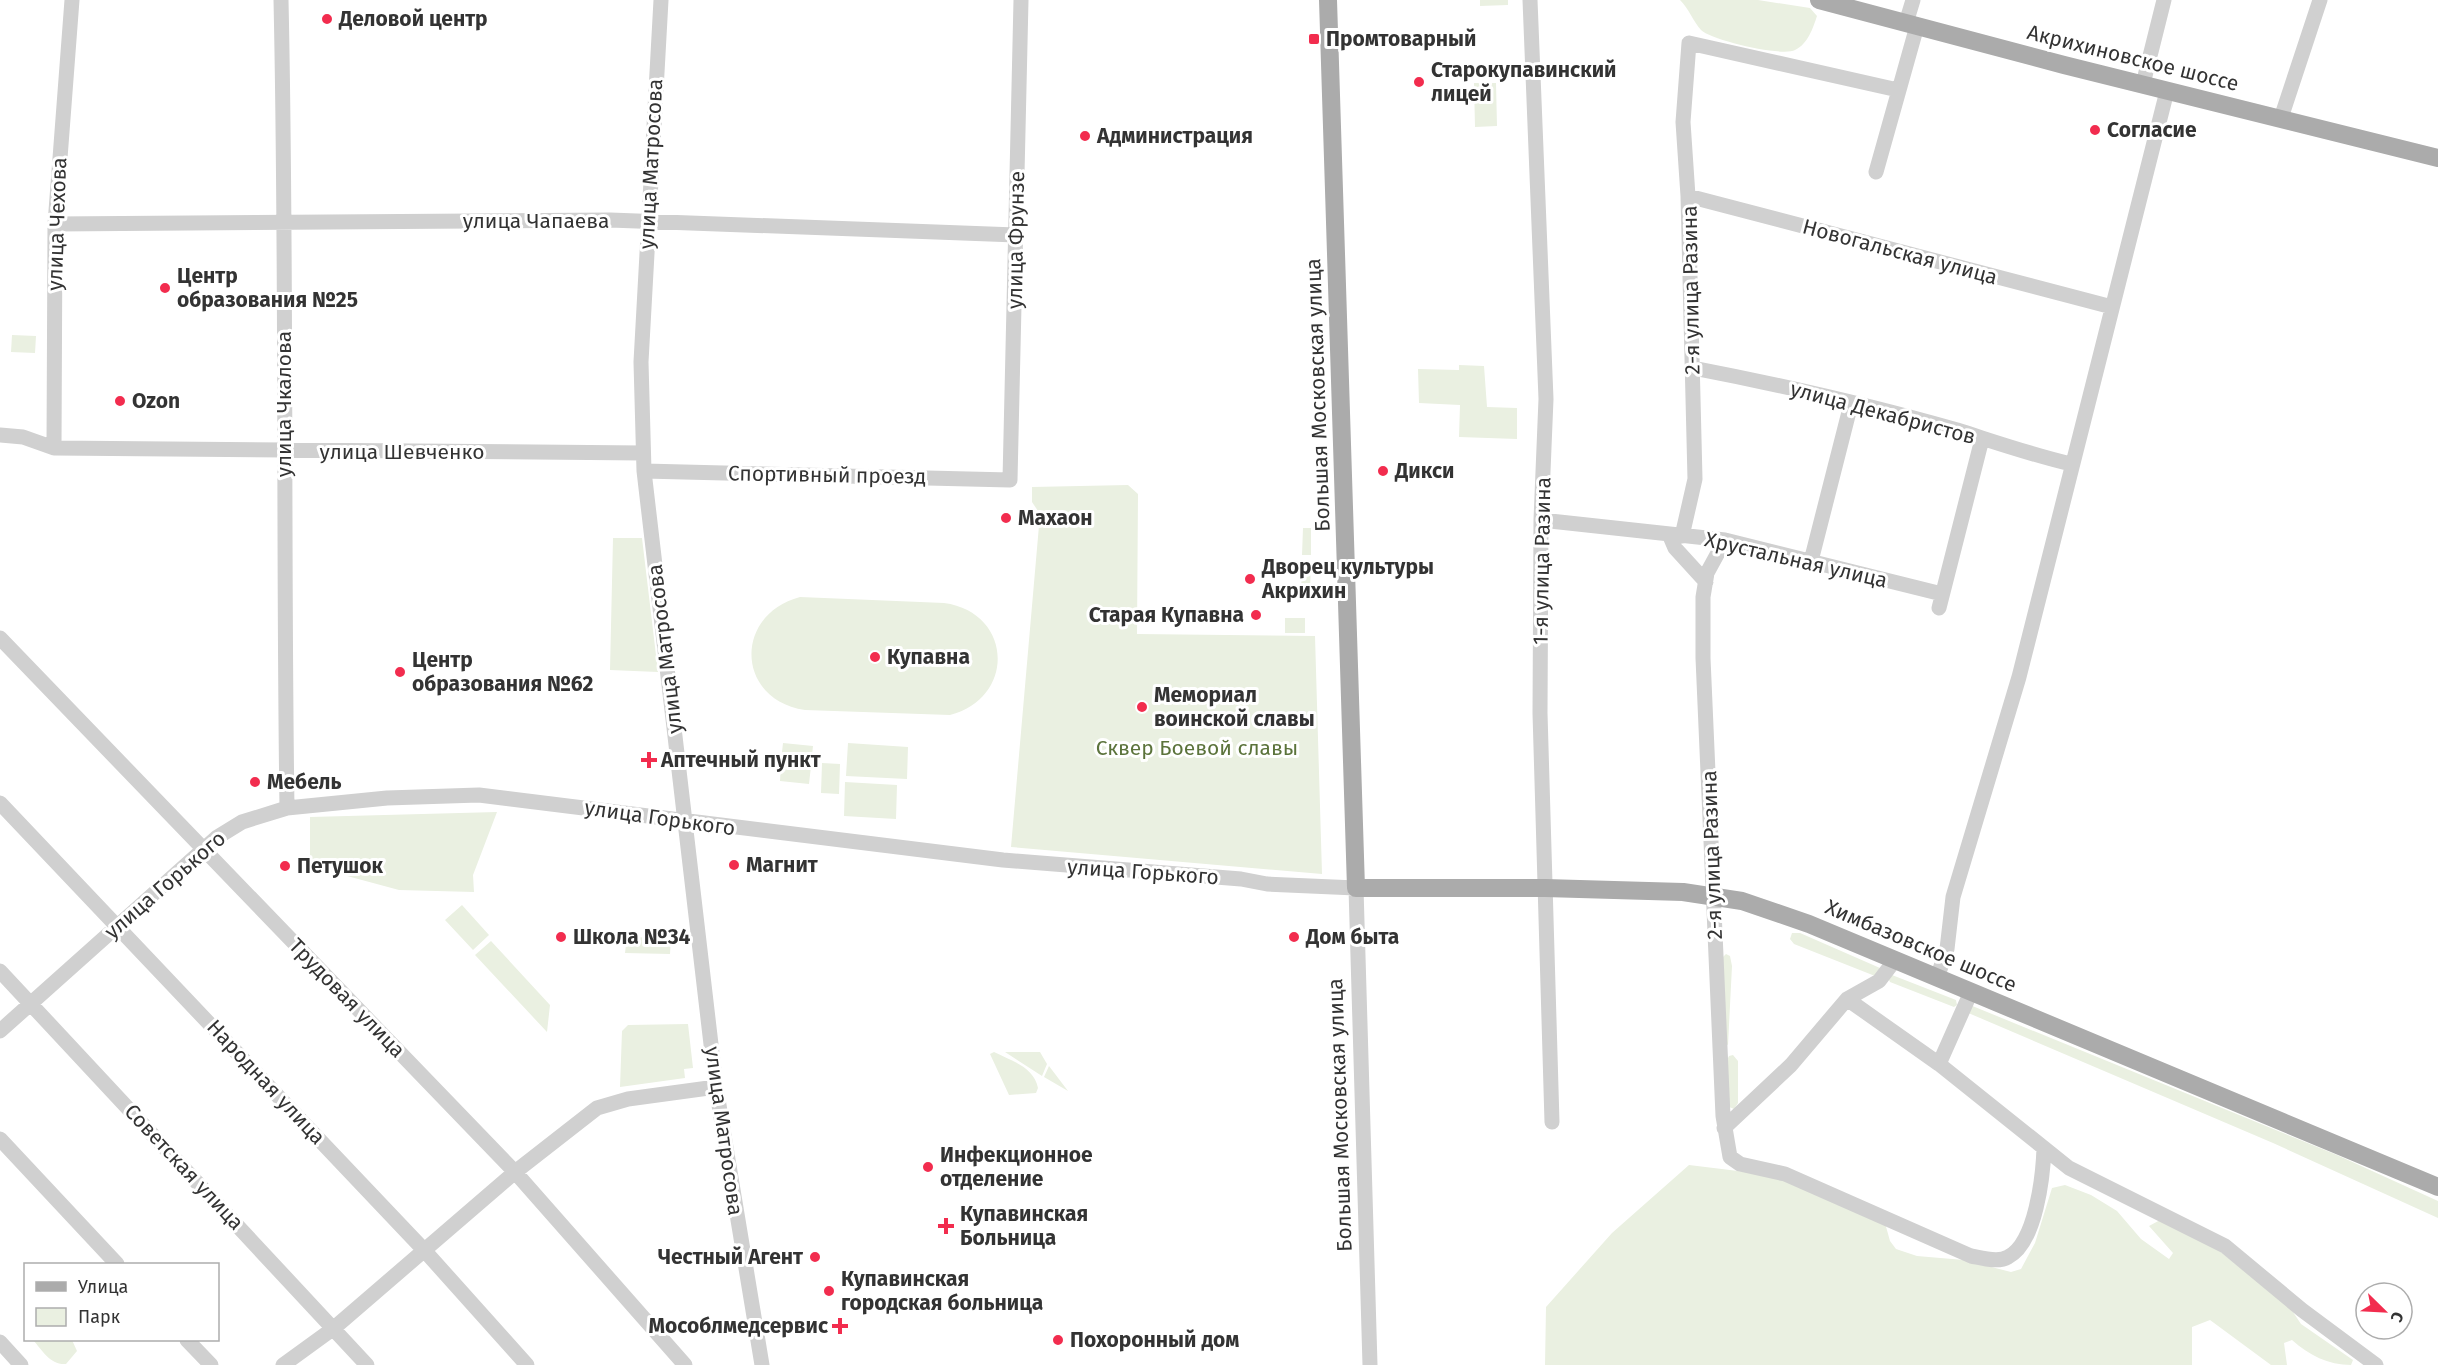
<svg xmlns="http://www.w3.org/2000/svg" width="2438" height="1365" font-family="'Fira Sans',sans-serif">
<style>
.green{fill:#eaf0e1}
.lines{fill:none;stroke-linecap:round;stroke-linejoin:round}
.minor{stroke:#d0d0d0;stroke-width:15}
.major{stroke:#ababab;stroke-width:18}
.poi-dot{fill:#f22c4e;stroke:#fff;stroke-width:2}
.labels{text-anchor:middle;stroke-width:6;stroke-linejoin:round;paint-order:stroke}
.poi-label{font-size:21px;font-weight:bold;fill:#333;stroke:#fff;text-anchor:start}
.street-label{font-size:21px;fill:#333;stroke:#fff}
.park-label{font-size:21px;fill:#5b733b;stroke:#fff}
</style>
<rect width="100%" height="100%" fill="#fff"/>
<path class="green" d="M1480 0H1508V5L1480 6Z
M1680 0H1758L1810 8 1817 16C1813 28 1808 44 1795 50 1782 57 1711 40 1701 30 1693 21 1689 9 1680 0Z
M1474 83H1496L1497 126 1475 127Z
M12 335 36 336 35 353 11 352Z
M1459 365 1484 366 1487 407 1517 408V439L1459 437 1460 405 1419 403 1418 369 1459 370Z
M1128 485 1138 494 1137 634 1315 636 1322 874 1011 847 1040 514 1032 502V487Z
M1303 528H1311V555H1302Z
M613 538H642L658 672 610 670Z
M1302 564H1311L1310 591H1301Z
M800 597 944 603C1012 612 1017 697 950 715L805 710C736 700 733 615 800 597Z
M1285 618H1305V633H1285Z
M783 743 813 746 811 764 781 761Z
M848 743 908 747 907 779 846 776Z
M781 763 811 766 809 784 780 781Z
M822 763 840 764 839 794 821 793Z
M845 782 897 785 896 819 844 816Z
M497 812 473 875 474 892 399 890 310 866V817Z
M462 905 489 935 473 950 445 920Z
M1792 933H1800L1880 968 1875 976 1794 944 1790 939Z
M627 937 671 938 670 954 625 953Z
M491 941 550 1005 547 1032 475 955Z
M1726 954 1730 956 1732 966 1728 1045 1724 1043 1722 958Z
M1892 975 1956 1000 1957 1005 1954 1007 1890 982 1888 978Z
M1970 1005 2337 1155 2438 1201V1218L2273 1143 1966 1012Z
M688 1024 693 1068 684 1069 685 1078 620 1087 622 1031 628 1025Z
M994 1052C1012 1061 1034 1067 1038 1088L1036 1093 1009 1095 990 1054Z
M1005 1052H1040L1047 1064 1042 1076Z
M1733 1055 1738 1061V1103L1734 1109 1727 1106 1726 1062 1729 1056Z
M1049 1066 1068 1091 1044 1077Z
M1689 1165 1779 1176 1885 1223 1890 1241 1896 1249 1917 1256 1964 1260 2011 1272 2021 1269 2035 1243 2052 1188 2065 1185 2091 1195 2117 1211 2141 1239 2169 1259 2173 1253 2149 1226 2162 1219 2211 1244 2291 1309 2301 1324 2353 1360 2351 1365C2328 1365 2309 1355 2292 1340L2284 1343 2287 1365H2271L2210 1320 2192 1327V1365H1545L1546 1307 1612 1233Z
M33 1340H72L77 1351 66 1364C50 1365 43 1351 33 1340Z"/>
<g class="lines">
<path class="minor" d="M281 0C287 269 283 538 287 808
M661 0 641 362 644 471 716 1087 762 1365
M1530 0 1546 399 1541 520 1540 713 1552 1122
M1906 23 1913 0
M2143 84 2164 0
M2281 118 2320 0
M1876 172 1917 26
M1688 196 2112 307
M55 224 610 220 1016 235
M1693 368C1781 385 1870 405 1957 430 1995 442 2032 455 2071 464
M0 435 23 437 54 448 643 453
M54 448 55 224 72 0
M644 471 1010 480 1021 0
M1541 520 1725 540 1942 594
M1669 534 1675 548 1706 582
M1682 536 1695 479 1688 196 1683 122 1689 43 1898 90
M1725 540 1707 573 1703 597V658L1723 1116 1730 1157 1740 1164 1785 1174 1971 1256C1982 1258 1998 1263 2008 1257 2036 1243 2043 1176 2044 1148
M1811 561 1851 404
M1939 608 1982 439
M0 638 515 1172 685 1365
M0 803 424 1250 527 1365
M0 971 367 1365
M1937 978 1947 949 1953 897 2019 677 2167 91
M1847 999 1939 1064 2069 1168 2225 1246 2302 1310 2376 1365
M0 1031 216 838 242 822 287 808 387 798 479 795 1003 860 1241 879 1267 884 1356 888 1370 1365
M1939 1064 1971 992
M1724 1128 1791 1065 1847 999 1879 981 1895 960
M0 1139 117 1264
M187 1340 211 1365
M0 1342 21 1365
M283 1365 334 1328 515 1172 597 1108 628 1099 716 1087"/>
<path class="major" d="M1328 0 1356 888H1545L1683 892 1742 901 1809 924 2438 1187
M1819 0 2064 65 2438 158"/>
</g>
<g class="poi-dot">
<circle cx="327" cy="19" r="6"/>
<rect x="1308" y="33" width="12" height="12" rx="3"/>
<circle cx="1419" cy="82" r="6"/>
<circle cx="2095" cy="130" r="6"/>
<circle cx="1085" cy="136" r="6"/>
<circle cx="165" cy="288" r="6"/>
<circle cx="120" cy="401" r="6"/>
<circle cx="1383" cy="471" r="6"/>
<circle cx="1006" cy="518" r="6"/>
<circle cx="1250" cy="579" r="6"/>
<circle cx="1256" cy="615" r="6"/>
<circle cx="875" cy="657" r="6"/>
<circle cx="400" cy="672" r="6"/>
<circle cx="1142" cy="707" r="6"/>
<path d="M646 751h6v6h6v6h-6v6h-6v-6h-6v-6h6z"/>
<circle cx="255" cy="782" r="6"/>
<circle cx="734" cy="865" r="6"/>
<circle cx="285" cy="866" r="6"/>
<circle cx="561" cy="937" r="6"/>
<circle cx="1294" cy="937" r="6"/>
<circle cx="928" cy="1167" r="6"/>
<path d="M943 1217h6v6h6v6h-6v6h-6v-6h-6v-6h6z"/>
<circle cx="815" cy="1257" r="6"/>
<circle cx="829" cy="1291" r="6"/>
<path d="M837 1317h6v6h6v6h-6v6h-6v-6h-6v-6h6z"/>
<circle cx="1058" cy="1340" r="6"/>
</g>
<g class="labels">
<g class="poi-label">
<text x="339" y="26">Деловой центр</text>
<text x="1326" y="46">Промтоварный</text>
<text x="1431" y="77">Старокупавинский<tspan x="1431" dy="24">лицей</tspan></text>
<text x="2107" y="137">Согласие</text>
<text x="1097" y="143">Администрация</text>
<text x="177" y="283">Центр<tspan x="177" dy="24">образования №25</tspan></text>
<text x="132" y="408">Ozon</text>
<text x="1395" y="478">Дикси</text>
<text x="1018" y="525">Махаон</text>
<text x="1262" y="574">Дворец культуры<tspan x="1262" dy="24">Акрихин</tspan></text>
<text x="1244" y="622" text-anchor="end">Старая Купавна</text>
<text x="887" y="664">Купавна</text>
<text x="412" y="667">Центр<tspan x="412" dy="24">образования №62</tspan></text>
<text x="1154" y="702">Мемориал<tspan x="1154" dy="24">воинской славы</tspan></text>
<text x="661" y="767">Аптечный пункт</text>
<text x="267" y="789">Мебель</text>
<text x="746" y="872">Магнит</text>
<text x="297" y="873">Петушок</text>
<text x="573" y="944">Школа №34</text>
<text x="1306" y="944">Дом быта</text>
<text x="940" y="1162">Инфекционное<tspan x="940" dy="24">отделение</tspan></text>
<text x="960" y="1221">Купавинская<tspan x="960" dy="24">Больница</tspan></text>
<text x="803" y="1264" text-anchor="end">Честный Агент</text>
<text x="841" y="1286">Купавинская<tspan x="841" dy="24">городская больница</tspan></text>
<text x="828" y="1333" text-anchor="end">Мособлмедсервис</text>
<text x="1070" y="1347">Похоронный дом</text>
</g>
<g class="street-label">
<text transform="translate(2133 58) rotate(14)" y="7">Акрихиновское шоссе</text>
<text transform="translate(651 164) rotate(-87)" y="7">улица Матросова</text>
<text x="536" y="228">улица Чапаева</text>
<text transform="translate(57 224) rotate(-88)" y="7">улица Чехова</text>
<text transform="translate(1016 240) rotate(-89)" y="7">улица Фрунзе</text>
<text transform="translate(1900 252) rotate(15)" y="7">Новогальская улица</text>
<text transform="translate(1691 290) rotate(-91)" y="7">2-я улица Разина</text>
<text transform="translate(1318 395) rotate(-92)" y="7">Большая Московская улица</text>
<text transform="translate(284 404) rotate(-90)" y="7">улица Чкалова</text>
<text transform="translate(1883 413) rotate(15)" y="7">улица Декабристов</text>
<text x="402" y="459">улица Шевченко</text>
<text transform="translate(827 475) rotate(1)" y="7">Спортивный проезд</text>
<text transform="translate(1796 560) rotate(13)" y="7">Хрустальная улица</text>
<text transform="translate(1542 561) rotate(-89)" y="7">1-я улица Разина</text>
<text transform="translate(665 649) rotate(-97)" y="7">улица Матросова</text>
<text transform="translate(660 818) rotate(8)" y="7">улица Горького</text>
<text transform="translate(1712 855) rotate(-92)" y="7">2-я улица Разина</text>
<text transform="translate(1143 872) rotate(4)" y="7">улица Горького</text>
<text transform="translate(165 885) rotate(-41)" y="7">улица Горького</text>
<text transform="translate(1921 946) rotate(23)" y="7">Химбазовское шоссе</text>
<text transform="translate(347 998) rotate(46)" y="7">Трудовая улица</text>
<text transform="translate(266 1082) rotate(47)" y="7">Народная улица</text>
<text transform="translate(1340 1115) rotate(-92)" y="7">Большая Московская улица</text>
<text transform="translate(724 1131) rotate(82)" y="7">улица Матросова</text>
<text transform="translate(184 1167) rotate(47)" y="7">Советская улица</text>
</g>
<g class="park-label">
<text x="1197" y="755">Сквер Боевой славы</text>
</g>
</g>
<rect x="24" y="1263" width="195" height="78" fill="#ffffff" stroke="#adadad" stroke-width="1.5"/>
<rect x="36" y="1282" width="30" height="9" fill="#ababab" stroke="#adadad" stroke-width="1.5"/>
<text x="78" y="1293" font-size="18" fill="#333333">Улица</text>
<rect x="36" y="1308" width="30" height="18" fill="#eaf0e1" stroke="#adadad" stroke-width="1.5"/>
<text x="78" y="1323" font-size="18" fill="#333333">Парк</text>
<g transform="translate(2384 1311) rotate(114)"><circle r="28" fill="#ffffff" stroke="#adadad" stroke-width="1.5"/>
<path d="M0-4.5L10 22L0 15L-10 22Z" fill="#f22c4e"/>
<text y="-9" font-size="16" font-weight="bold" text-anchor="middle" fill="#333333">С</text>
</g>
</svg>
